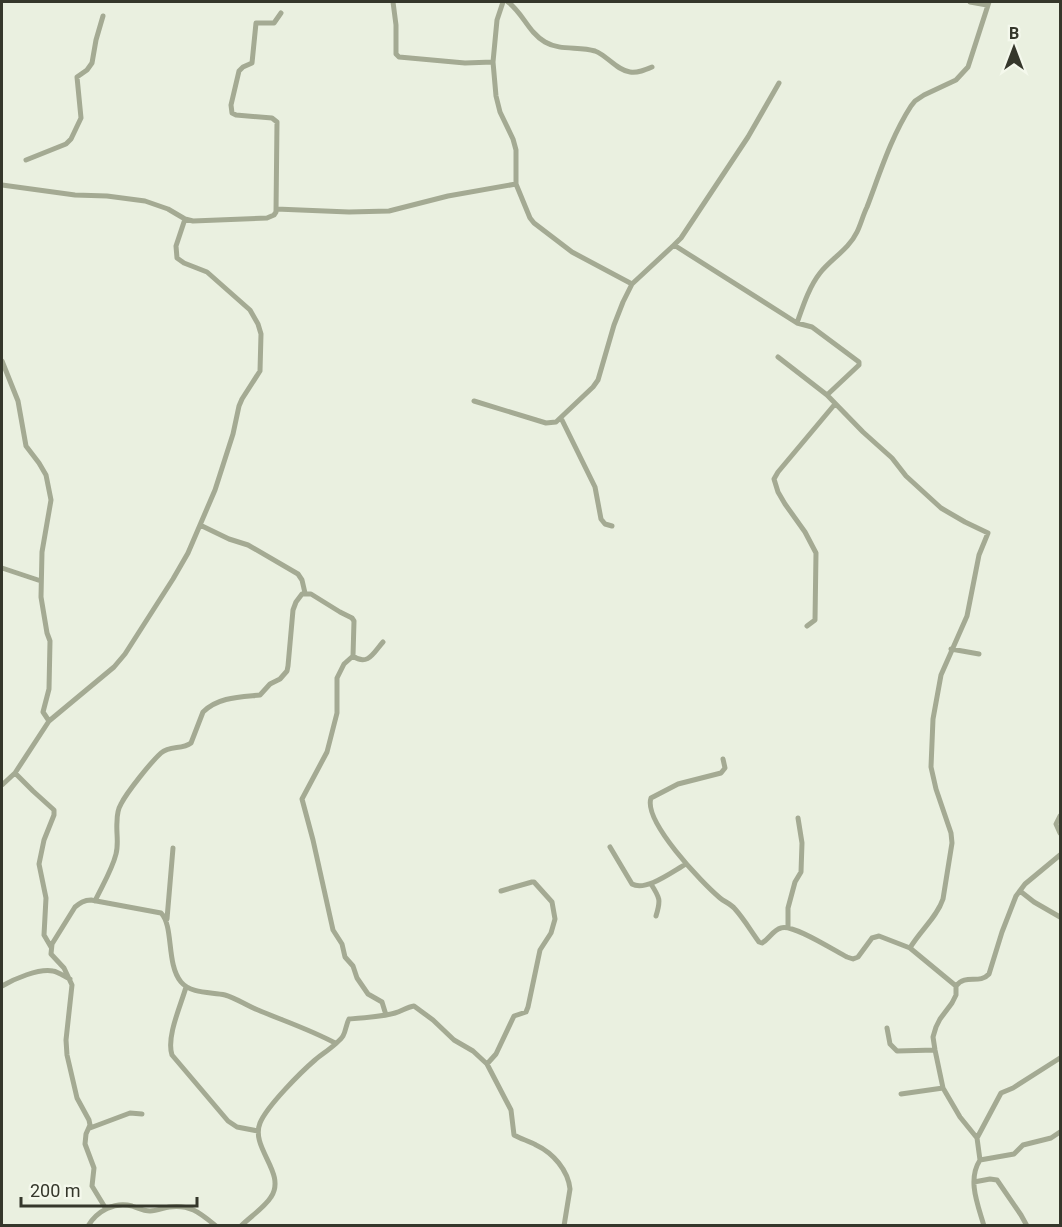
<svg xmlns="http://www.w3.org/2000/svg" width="1062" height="1227" font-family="Roboto,sans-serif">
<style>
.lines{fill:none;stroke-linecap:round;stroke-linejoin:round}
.street{stroke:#a4aa93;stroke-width:5}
</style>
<rect width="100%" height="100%" fill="#eaf0e0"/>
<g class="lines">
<path class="street" d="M393 2 396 25V54L399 57 465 63 493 62
M503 2 497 20 493 62 496 96 500 112 513 139 516 150V184L530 218 534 223 572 252 632 284 674 245 797 323 812 327 859 362V365L827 395
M508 2C523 13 528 32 545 42 560 51 579 46 595 51 608 56 616 70 630 72 638 73 645 70 652 67
M970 2 987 5
M26 160 66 144 71 139 81 118 77 77 87 70 92 63 96 40 103 16
M2 185 75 195 107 196 145 201 168 209 185 219 193 221 267 218 274 215 276 212 277 122 272 118 236 115 232 113 231 105 239 71 243 67 252 63 256 23H274L281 13
M276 209 349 212 389 211 448 196 516 184
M674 245 681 238 748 137 779 83
M797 323C803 306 809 287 820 273 831 259 849 249 857 232 861 224 863 215 867 207 880 173 891 137 911 106L915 101 924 95 956 80 968 67 989 2
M778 357 827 395 863 432 892 458 906 476 941 508 965 522 988 533 979 555 967 616 941 675 933 719 931 767 936 789 951 833 952 843 943 899C937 917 920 931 910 948
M2 361 18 401 26 446 39 463 46 475 51 500 42 552 41 597 47 633 50 641 49 689 43 712 49 721
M474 401 546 423 556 422 593 387 598 380 614 325 623 302 632 284
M561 418 595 487 601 519 605 524 612 526
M200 525 229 539 248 545 298 574 302 580 305 593
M2 568 41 581
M807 626 815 620 816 553 805 532 785 504 778 492 774 479 778 472 835 404
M951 649 979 654
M353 656 344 664 337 678V713L327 752 302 799 313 840 333 930 342 944 345 957 353 966 357 978 368 994 382 1002 386 1015
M723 759 725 768 721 773 678 784 651 798C643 821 702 883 720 898 725 902 731 904 735 909 744 919 751 931 759 942L762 943C769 939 773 930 781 928 792 923 835 951 847 957L853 959 858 957 872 938 879 936 910 948 956 986V995L952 1003 940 1019 936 1027 933 1037 935 1050 943 1088 960 1117 977 1138 980 1160C967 1180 978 1205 984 1226
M15 773 33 791 54 810V815L44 840 39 864 46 898 44 935 51 947
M2 785 15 773 49 721 114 667 125 654 173 579 188 553 215 490 233 434 239 406 242 399 260 371 261 334 258 324 250 310 207 272 184 263 177 258 176 246 185 219
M1060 816 1056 824 1060 833
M610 847 632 884C646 892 673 871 686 864
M651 884C660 898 661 900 656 916
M1020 891 1034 902 1060 917
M95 901C102 886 112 870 116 854 119 843 116 833 117 822 117 816 118 809 121 804 127 792 151 762 161 753 170 745 182 750 191 743L203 712C218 697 240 697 260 695L270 684 280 679 287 671 288 666 293 610 296 602 302 594H311L340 612 352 618 354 621 353 656C368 667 374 652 383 642
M167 919 173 848
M788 927V908L795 882 801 872 802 843 798 818
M2 986C14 979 39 968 53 971 59 972 65 977 70 979
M956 986C966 973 979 985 989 974L1002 932 1016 896 1025 884 1060 855
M186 987C181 1005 166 1037 172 1055L228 1121 237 1127 258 1131
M887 1028 890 1044 897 1051 935 1050
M487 1064 496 1054 514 1016 526 1012 528 1007 540 950 551 933 555 919 552 902 534 882H532L501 891
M901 1094 943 1088
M90 1128 130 1113 142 1114
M977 1138 1001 1093 1013 1088 1060 1058
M980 1160 1014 1154 1023 1145 1051 1138 1060 1132
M974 1182 990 1179 997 1180 1021 1215 1027 1226
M106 1209 92 1186 94 1168 85 1144 86 1134 90 1125 89 1120 77 1098 67 1055 66 1040 72 985 64 968 51 954 52 944 75 907C80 903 84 900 91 900L161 913C174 926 166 964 181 982 191 994 211 992 225 995 236 998 247 1006 258 1010 284 1021 311 1030 335 1043
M88 1226C97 1211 115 1201 132 1206 138 1208 144 1211 150 1211 157 1211 163 1208 169 1207 190 1204 200 1213 216 1226
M241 1226C250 1217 265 1207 271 1197 287 1173 250 1148 260 1123 267 1106 301 1072 315 1060 322 1054 338 1044 343 1036 346 1031 346 1024 349 1019 364 1018 381 1017 395 1013 402 1011 407 1007 414 1006L433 1020 454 1040 473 1051 487 1064 511 1110 514 1135C521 1139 529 1141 536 1145 553 1153 568 1170 570 1189L564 1226"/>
</g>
<rect width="1062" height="1227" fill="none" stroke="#35372b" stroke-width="6"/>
<g transform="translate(1014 48)" stroke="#f4f8ec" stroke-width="4.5" paint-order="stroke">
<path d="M0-4.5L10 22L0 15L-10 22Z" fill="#35372b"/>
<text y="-9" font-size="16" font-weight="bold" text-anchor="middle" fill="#35372b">B</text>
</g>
<path d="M21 1197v9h176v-9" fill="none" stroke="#35372b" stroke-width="3"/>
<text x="30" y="1197" font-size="18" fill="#35372b" stroke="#f4f8ec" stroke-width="4.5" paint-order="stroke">200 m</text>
</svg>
